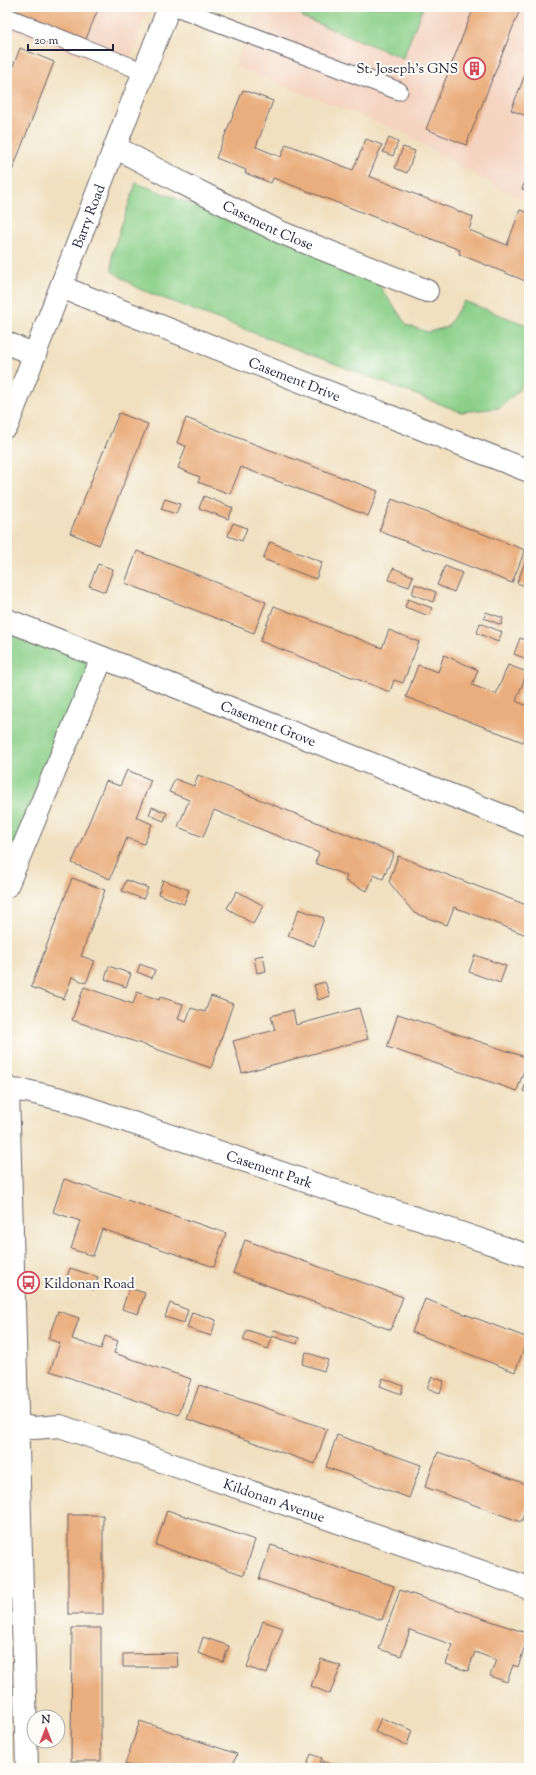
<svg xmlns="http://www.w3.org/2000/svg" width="536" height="1775" font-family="'Sorts Mill Goudy',serif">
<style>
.built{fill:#f4d3c0}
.green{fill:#8acf88;stroke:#567862}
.building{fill:#eaae7e}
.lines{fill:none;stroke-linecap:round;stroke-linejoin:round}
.lane-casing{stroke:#6a646a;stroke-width:19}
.street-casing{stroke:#6a646a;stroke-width:24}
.lane{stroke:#fff;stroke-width:17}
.street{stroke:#fff;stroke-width:22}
.labels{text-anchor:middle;stroke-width:4;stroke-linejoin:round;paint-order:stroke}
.poi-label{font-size:14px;fill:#22223b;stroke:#fdfcf7;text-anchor:end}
.street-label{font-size:14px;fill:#22223b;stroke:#fdfcf7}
</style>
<rect width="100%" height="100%" fill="#fdfcf7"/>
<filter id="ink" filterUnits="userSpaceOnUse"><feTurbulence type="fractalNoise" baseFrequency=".025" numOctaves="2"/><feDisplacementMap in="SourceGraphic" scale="8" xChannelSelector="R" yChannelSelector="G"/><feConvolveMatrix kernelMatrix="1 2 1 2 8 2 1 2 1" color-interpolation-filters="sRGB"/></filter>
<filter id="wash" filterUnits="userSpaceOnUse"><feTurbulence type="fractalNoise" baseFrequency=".012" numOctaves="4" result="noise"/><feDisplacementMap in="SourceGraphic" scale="16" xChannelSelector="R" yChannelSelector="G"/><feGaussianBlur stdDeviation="0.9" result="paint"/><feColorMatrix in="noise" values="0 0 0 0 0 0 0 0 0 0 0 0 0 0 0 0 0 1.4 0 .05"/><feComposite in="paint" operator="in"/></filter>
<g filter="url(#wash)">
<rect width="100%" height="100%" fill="#f0e0c0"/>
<path class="built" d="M7 7H149L125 73 7 30Z
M259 7H529V202L505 192 404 133 235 67Z"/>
<path class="green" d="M306 7H423L403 58 302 17Z
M136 183 369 271 407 325 428 332 447 327 464 301 529 326V375L517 392 499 408 461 412 139 289 112 271V253Z
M7 621 101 658 7 884Z"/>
<g id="blocks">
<path class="building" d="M7 7H99L86 39Z
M474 7H521L466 145 426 129Z
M20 48 54 62 7 184V83Z
M529 65V117L511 110Z
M243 90 273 101 256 147 281 157 286 144 353 170 366 139 382 145 369 176 473 217 469 230 507 245 520 210 529 213 528 282 459 254 460 250 273 178 271 183 245 173 246 170 216 158Z
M389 138 398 142 393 156 383 152Z
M403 147 415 151 407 173 395 168Z
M529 172V191L522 189Z
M119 413 148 424 99 545 70 533Z
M186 418 378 491 368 516 241 467 230 494 198 482 200 477 178 468 186 446 177 443Z
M204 496 233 508 228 519 199 508Z
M165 499 180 504 176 514 161 509Z
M392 499 525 550 512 583 379 531Z
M233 523 247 528 242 541 228 536Z
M270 542 322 562 316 579 263 559Z
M137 551 266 602 254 633 125 583Z
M529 552V587L517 583Z
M98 564 113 569 105 592 89 586Z
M445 566 462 573 454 592 437 585Z
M393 568 413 576 409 587 389 580Z
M415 584 436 592 433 602 412 594Z
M408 599 432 608 429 616 405 607Z
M274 606 382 648 389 630 419 642 403 683 394 680 390 692 260 641Z
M486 612 503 618 501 625 484 618Z
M480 623 502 632 498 642 477 633Z
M520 638 529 641V660L514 654Z
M444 655 478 670 472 685 496 694 508 665 527 672 516 701 529 707V725L523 742 406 697 418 665 438 672Z
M127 770 151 780 136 817 152 824 144 844 127 838 110 879 72 863 106 781 120 786Z
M198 775 394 853 383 879 374 875 367 891 345 881 347 876 315 863 319 853 214 810 203 837 178 827 189 800 169 792 175 779 194 786Z
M152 807 167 813 164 821 149 815Z
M398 856 529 906V936L454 907 447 925 414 913 389 882Z
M72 878 105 890 81 956 95 961 86 983 72 977 64 999 31 987Z
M126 880 148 888 143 899 122 891Z
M163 880 189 890 184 904 158 894Z
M237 891 264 906 253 924 227 908Z
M299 909 324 918 314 946 288 936Z
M263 955 266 971 257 973 254 957Z
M475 955 506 966 500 983 469 972Z
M140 964 155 970 152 978 137 972Z
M109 966 131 974 126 987 105 979Z
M325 982 330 996 318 1000 314 985Z
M84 987 133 1004 137 992 159 1000 160 997 183 1004 178 1019 186 1022 191 1008 205 1012 211 996 233 1004 211 1068 72 1020Z
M359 1008 368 1039 242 1073 233 1041 275 1030 271 1016 293 1010 296 1025Z
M398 1014 528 1058 517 1091 387 1047Z
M529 1074V1093L523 1091Z
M64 1179 226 1233 214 1267 102 1229 93 1256 71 1249 80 1221 53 1212Z
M245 1240 403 1297 391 1330 233 1273Z
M70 1268 98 1277 94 1290 66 1280Z
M129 1288 145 1293 138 1314 122 1309Z
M425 1299 528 1338 515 1372 412 1332Z
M170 1303 188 1310 184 1323 165 1317Z
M58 1311 79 1318 72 1339 101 1349 105 1336 118 1341 114 1353 191 1379 179 1415 50 1371 60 1343 48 1339Z
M192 1312 216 1320 211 1336 187 1328Z
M247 1330 272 1338 268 1349 243 1340Z
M274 1330 299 1338 297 1344 272 1336Z
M306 1352 328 1360 324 1371 302 1364Z
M432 1377 444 1381 440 1393 427 1388Z
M383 1378 403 1386 401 1394 380 1386Z
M199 1385 327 1429 315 1464 187 1419Z
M337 1435 421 1465 409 1498 326 1467Z
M438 1452 529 1485V1501L521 1522 425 1487Z
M167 1510 255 1540 244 1575 156 1545Z
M68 1515H103V1614H68Z
M271 1545 394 1586 382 1620 259 1579Z
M400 1590 529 1634 518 1667 513 1665 507 1682 490 1676 496 1660 475 1652 468 1671 446 1664 453 1645 410 1630 401 1656 379 1649Z
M263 1621 283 1628 267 1674 247 1667Z
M72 1628H101V1761H71Z
M203 1637 229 1646 223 1662 198 1653Z
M177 1653 178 1667H123V1654Z
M321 1659 341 1666 330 1694 311 1686Z
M381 1718 412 1730 407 1745 375 1732Z
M140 1721 237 1754 232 1768H137L125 1764Z
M311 1754 322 1758 318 1768H306Z
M323 1761 342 1768H321Z"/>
</g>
</g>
<g filter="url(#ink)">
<use href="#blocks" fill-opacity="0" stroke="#6a646a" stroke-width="1"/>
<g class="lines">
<defs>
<path id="lane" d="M176 7 399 91
M7 17 144 72"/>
<g id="street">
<path id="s1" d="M115 147 182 183 280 232 427 291"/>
<path id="s2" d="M61 287 529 471"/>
<path d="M7 343 35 355"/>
<path id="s3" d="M7 426 169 7"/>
<path id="s4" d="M7 620 529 826"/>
<path d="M7 886 102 658"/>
<path d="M7 1087 8 1090 27 1768"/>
<path id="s5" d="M8 1090 26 1091 61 1099 529 1256"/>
<path id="s6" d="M17 1425 34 1428 60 1426 529 1588"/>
</g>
</defs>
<use href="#lane" class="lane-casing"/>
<use href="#street" class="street-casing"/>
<use href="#lane" class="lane"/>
<use href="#street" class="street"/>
</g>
</g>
<defs>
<symbol id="building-ring" viewBox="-11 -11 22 22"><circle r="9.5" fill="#fdfcf7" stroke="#d1495b" stroke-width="1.5"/><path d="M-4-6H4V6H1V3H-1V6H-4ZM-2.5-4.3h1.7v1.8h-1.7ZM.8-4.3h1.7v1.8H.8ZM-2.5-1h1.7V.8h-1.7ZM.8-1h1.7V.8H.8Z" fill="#d1495b"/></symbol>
<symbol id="bus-ring" viewBox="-11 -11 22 22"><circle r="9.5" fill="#fdfcf7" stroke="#d1495b" stroke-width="1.5"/><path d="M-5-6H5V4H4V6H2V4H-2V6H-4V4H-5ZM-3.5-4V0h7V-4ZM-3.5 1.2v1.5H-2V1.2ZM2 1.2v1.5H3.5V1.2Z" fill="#d1495b"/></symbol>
</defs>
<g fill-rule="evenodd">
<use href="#building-ring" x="462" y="56" width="25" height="25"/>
<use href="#bus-ring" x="16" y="1270" width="25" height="25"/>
</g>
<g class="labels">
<g class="poi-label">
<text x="458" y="73">St. Joseph's GNS</text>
<text x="44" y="1288" text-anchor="start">Kildonan Road</text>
</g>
<g class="street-label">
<text dy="5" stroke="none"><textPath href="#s3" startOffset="225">Barry Road</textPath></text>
<text dy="5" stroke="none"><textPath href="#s1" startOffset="172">Casement Close</textPath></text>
<text dy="5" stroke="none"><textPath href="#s2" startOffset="251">Casement Drive</textPath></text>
<text dy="5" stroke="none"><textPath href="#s4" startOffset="281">Casement Grove</textPath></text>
<text dy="5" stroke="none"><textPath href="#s5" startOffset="274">Casement Park</textPath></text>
<text dy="5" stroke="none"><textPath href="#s6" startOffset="270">Kildonan Avenue</textPath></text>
</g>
</g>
<rect width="536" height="1775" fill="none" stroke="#fdfcf7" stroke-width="24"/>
<g transform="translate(46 1729)"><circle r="19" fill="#fdfcf7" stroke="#a5a5ac"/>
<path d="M0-3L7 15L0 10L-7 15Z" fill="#d1495b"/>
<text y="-6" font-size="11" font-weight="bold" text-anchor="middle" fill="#22223b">N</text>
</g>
<path d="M28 44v6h85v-6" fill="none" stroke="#22223b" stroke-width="2"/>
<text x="34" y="44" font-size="12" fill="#22223b" stroke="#fdfcf7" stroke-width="3" paint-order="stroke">20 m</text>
</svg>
